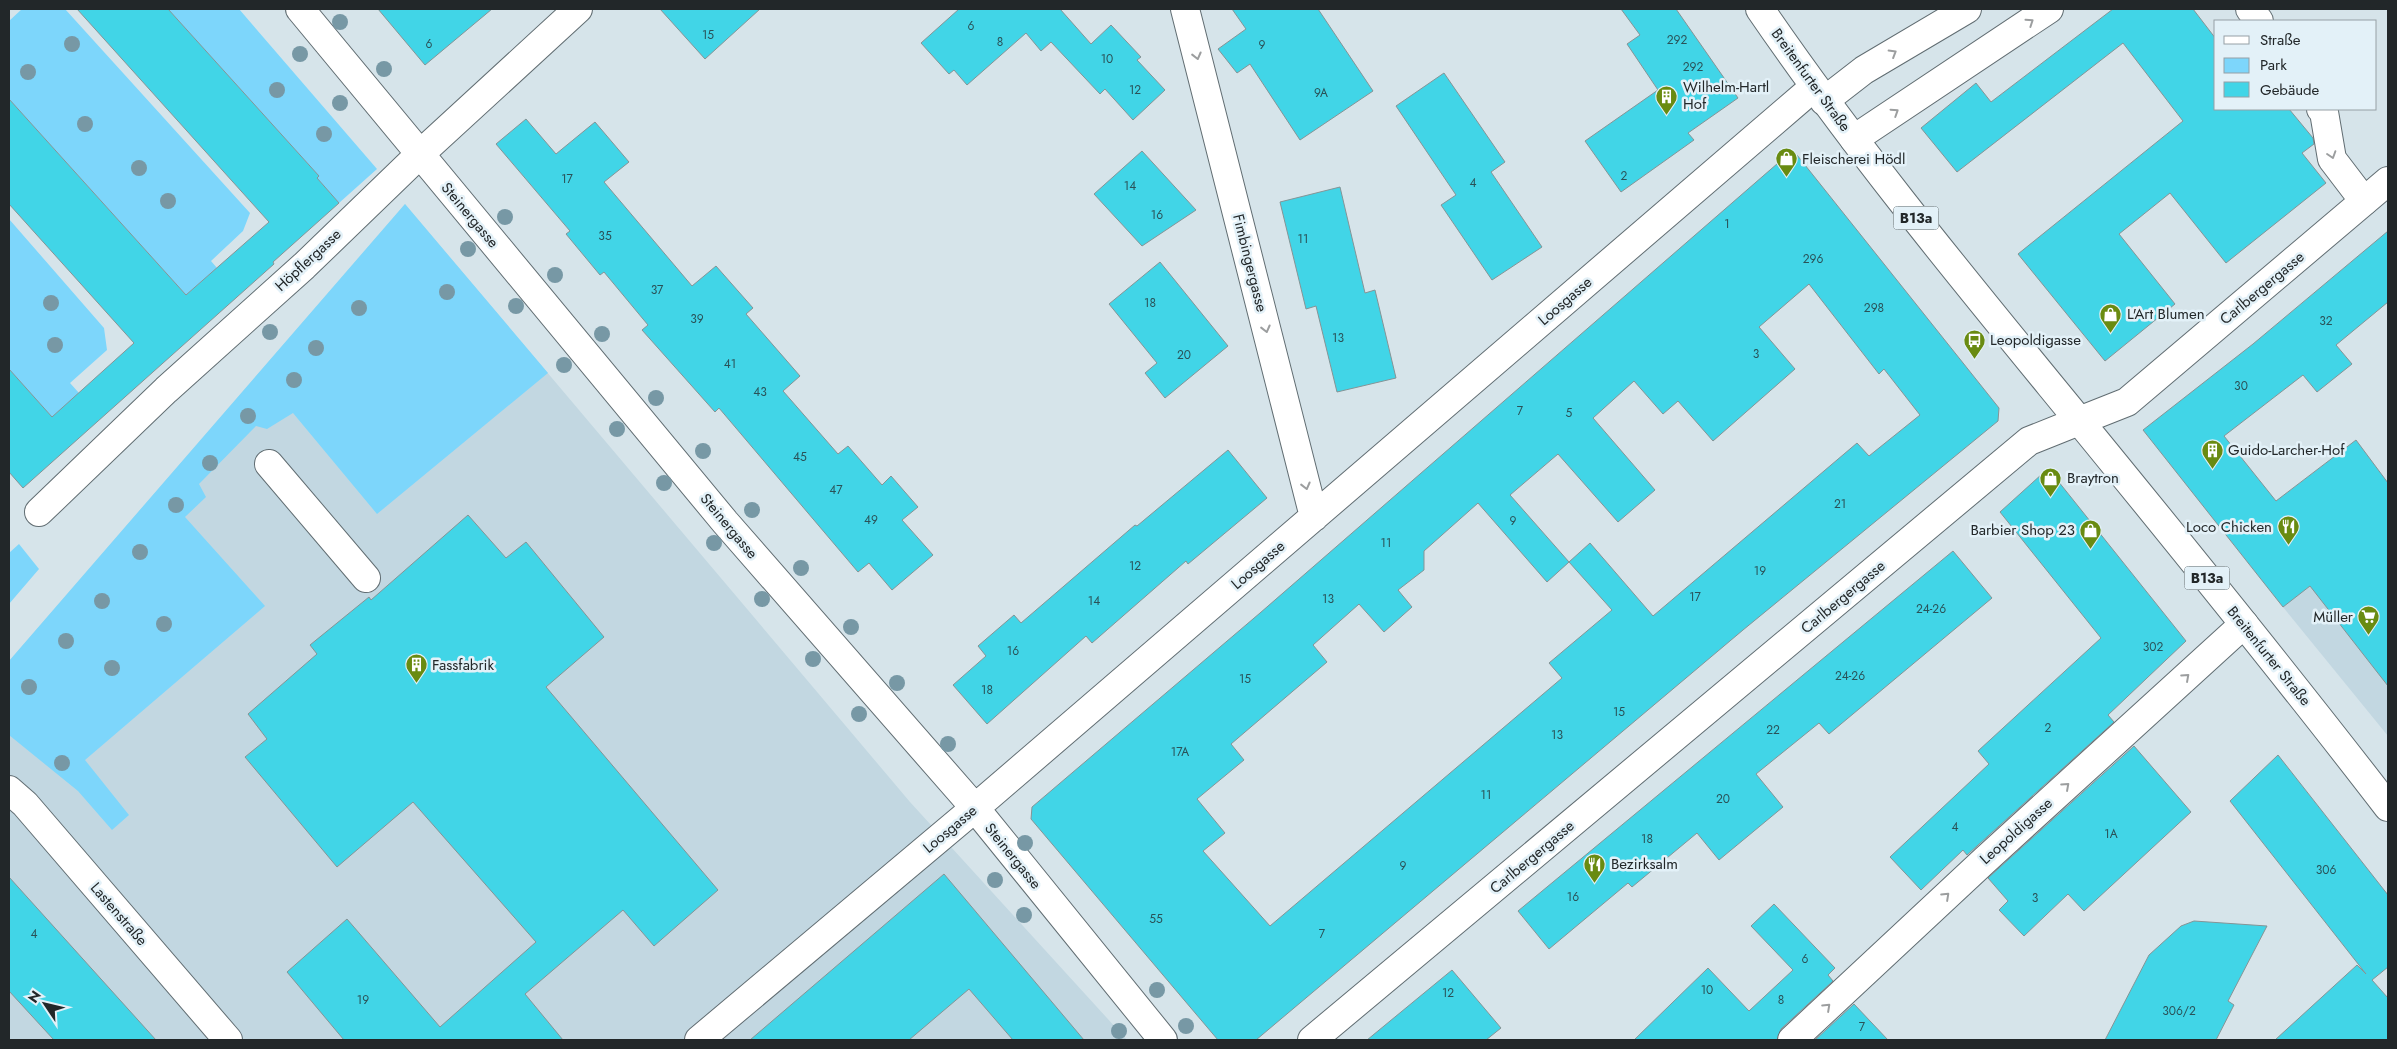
<svg xmlns="http://www.w3.org/2000/svg" width="2397" height="1049" font-family="Jost,sans-serif">
<style>
.built{fill:#c2d7e1}
.green{fill:#7dd6fb}
.building{fill:#41d5e7;stroke:#859496;fill-rule:evenodd}
.lines{fill:none;stroke-linecap:round;stroke-linejoin:round}
.minor-casing{stroke:#616d72;stroke-width:30}
.major-casing{stroke:#616d72;stroke-width:30}
.minor{stroke:#fff;stroke-width:28}
.major{stroke:#fff;stroke-width:28}
.tree{fill:#7798a5}
.oneway{stroke:#9c9e9f}
.labels{text-anchor:middle;stroke-width:5;stroke-linejoin:round;paint-order:stroke}
.number-label{font-size:12px;fill:#2a5258}
.shield{fill:#e3f1f8;stroke:#5c6467;stroke-width:1}
.shield-label{font-size:14px;font-weight:bold;fill:#222729}
.street-label{font-size:15px;fill:#222729;stroke:#e3f1f8}
.poi-label{font-size:15px;fill:#222729;stroke:#e3f1f8;text-anchor:start}
</style>
<rect width="100%" height="100%" fill="#d6e4ea"/>
<path class="built" d="M405 204 910 802 1127 1040H9V661Z
M2388 524V736L2283 607Z"/>
<path class="green" d="M22 9H65L250 213 243 231 211 261 217 268 186 295 9 99V21Z
M168 9H239L377 169 339 203 317 178 319 176Z
M405 204 548 373 377 514 293 413 267 429 256 426 199 484 206 497 185 517 265 606 85 760 129 815 112 830 78 791 9 735V661Z
M9 219 104 328 107 350 70 383 79 393 52 417 9 369Z
M19 544 39 569 9 604V553Z"/>
<path class="building" d="M77 9H168L319 176 317 178 339 203 273 262 274 264 23 488 9 472V369L52 417 134 343 9 204V99L186 295 269 222Z
M378 9H492L425 65Z
M660 9H760L705 59Z
M959 9H1060L1091 44 1111 25 1141 57 1137 60 1165 90 1133 120 1105 89 1100 94 1051 42 1041 51 1026 33 967 85 954 70 949 74 921 43Z
M1232 9H1318L1373 91 1300 140 1250 64 1237 73 1218 49 1246 29Z
M1621 9H1676L1738 98 1688 133 1694 140 1621 192 1585 141 1658 90 1627 44 1640 35Z
M2113 9H2193L2216 39V109H2289L2313 138 2314 144 2302 153 2326 183 2226 263 2170 193 2119 234 2175 304 2105 361 2018 254 2183 121 2123 43 1957 172 1921 128 1976 83 1991 102Z
M1444 73 1505 162 1491 172 1542 247 1492 280 1441 205 1456 195 1396 106Z
M526 119 556 154 595 122 629 162 604 182 692 286 716 266 753 308 746 314 800 376 783 391 838 454 848 446 882 485 891 476 918 507 902 520 933 555 892 590 869 563 858 572 719 408 715 412 642 330 648 325 604 272 600 275 566 234 570 231 496 144Z
M1793 150 1999 408 1998 421 1743 630 1256 1040H1218L1031 819 1032 807 1260 613ZM1809 284 1879 374 1884 369 1920 415 1869 456 1857 443 1653 616 1590 543 1569 562 1510 495 1558 454 1618 522 1655 490 1593 418 1634 381 1663 414 1678 401 1713 441 1795 369 1759 327ZM1478 503 1547 582 1569 562 1612 610 1549 663 1562 678 1270 926 1203 851 1225 833 1197 799 1244 760 1231 744 1327 662 1313 645 1359 604 1384 632 1412 607 1398 590 1424 570V551Z
M1142 151 1196 210 1142 246 1094 194Z
M1340 187 1365 293 1375 290 1396 378 1337 392 1316 306 1306 309 1280 202Z
M2388 231V302L2336 345 2352 364 2317 392 2303 375 2224 436 2276 501 2356 440 2388 483V686L2310 586 2283 607 2143 430 2253 344Z
M1160 262 1228 346 1165 398 1145 373 1157 363 1109 304Z
M1228 450 1267 498 1188 564 1186 561 1092 643 1086 636 987 724 953 685 986 656 978 646 1014 615 1021 623 1135 525 1137 526Z
M2042 474 2054 476 2186 641 2108 715 2114 722 1967 855 1963 850 1921 890 1890 857 1989 764 1978 751 2101 638 2000 512Z
M468 515 506 558 526 542 604 637 546 687 718 890 654 946 623 910 525 994 563 1040H344L287 972 347 919 440 1027 536 942 413 802 337 867 245 757 267 739 248 714 317 654 310 645 369 597 371 600Z
M1953 551 1992 598 1829 734 1819 723 1756 774 1783 807 1719 860 1697 833 1632 887 1628 883 1549 949 1518 911Z
M2134 746 2191 812 2084 911 2068 894 2024 936 1999 910 2008 901 1988 878Z
M2278 755 2388 895V967L2372 980 2388 998V1040H2275L2357 965 2366 974 2230 801Z
M944 874 1084 1040H1013L969 989 909 1040H750Z
M9 877 156 1040H54L9 991Z
M1774 904 1835 968 1828 975 1833 981 1781 1029 1777 1040H1634L1708 968 1749 1011 1793 970 1751 926Z
M2194 921 2267 926 2228 1001 2234 1005 2216 1040H2105L2149 955 2181 926Z
M1452 970 1501 1028 1486 1040H1367Z
M1854 1004 1888 1040H1815Z"/>
<g class="lines">
<defs>
<path id="minor" d="M300 9 725 522 975 808 1163 1040
M1185 9 1314 517
M2250 9 2259 21
M1824 101 1864 70 1967 9
M2321 109 2324 112 2332 159 2364 201
M1854 139 2049 9
M269 464 366 578
M39 512 166 390 304 266 419 155 578 9
M9 790 25 804 228 1040
M699 1040 975 808 1814 87
M1312 1040 2029 441 2079 421
M1792 1040 1985 860 2244 624"/>
<path id="major" d="M1760 9C1849 139 1950 263 2050 385 2164 524 2278 664 2388 807
M2079 421 2127 402 2388 181"/>
</defs>
<use href="#minor" class="minor-casing"/>
<use href="#major" class="major-casing"/>
<use href="#minor" class="minor"/>
<use href="#major" class="major"/>
</g>
<g class="tree">
<circle cx="340" cy="22" r="8"/>
<circle cx="72" cy="44" r="8"/>
<circle cx="300" cy="54" r="8"/>
<circle cx="384" cy="69" r="8"/>
<circle cx="28" cy="72" r="8"/>
<circle cx="277" cy="90" r="8"/>
<circle cx="340" cy="103" r="8"/>
<circle cx="85" cy="124" r="8"/>
<circle cx="324" cy="134" r="8"/>
<circle cx="139" cy="168" r="8"/>
<circle cx="168" cy="201" r="8"/>
<circle cx="505" cy="217" r="8"/>
<circle cx="468" cy="249" r="8"/>
<circle cx="555" cy="275" r="8"/>
<circle cx="447" cy="292" r="8"/>
<circle cx="51" cy="303" r="8"/>
<circle cx="516" cy="306" r="8"/>
<circle cx="359" cy="308" r="8"/>
<circle cx="270" cy="332" r="8"/>
<circle cx="602" cy="334" r="8"/>
<circle cx="55" cy="345" r="8"/>
<circle cx="316" cy="348" r="8"/>
<circle cx="564" cy="365" r="8"/>
<circle cx="294" cy="380" r="8"/>
<circle cx="656" cy="398" r="8"/>
<circle cx="248" cy="416" r="8"/>
<circle cx="617" cy="429" r="8"/>
<circle cx="703" cy="451" r="8"/>
<circle cx="210" cy="463" r="8"/>
<circle cx="664" cy="483" r="8"/>
<circle cx="176" cy="505" r="8"/>
<circle cx="752" cy="510" r="8"/>
<circle cx="714" cy="543" r="8"/>
<circle cx="140" cy="552" r="8"/>
<circle cx="801" cy="568" r="8"/>
<circle cx="762" cy="599" r="8"/>
<circle cx="102" cy="601" r="8"/>
<circle cx="164" cy="624" r="8"/>
<circle cx="851" cy="627" r="8"/>
<circle cx="66" cy="641" r="8"/>
<circle cx="813" cy="659" r="8"/>
<circle cx="112" cy="668" r="8"/>
<circle cx="897" cy="683" r="8"/>
<circle cx="29" cy="687" r="8"/>
<circle cx="859" cy="714" r="8"/>
<circle cx="948" cy="744" r="8"/>
<circle cx="62" cy="763" r="8"/>
<circle cx="1025" cy="843" r="8"/>
<circle cx="995" cy="880" r="8"/>
<circle cx="1024" cy="915" r="8"/>
<circle cx="1157" cy="990" r="8"/>
<circle cx="1186" cy="1026" r="8"/>
<circle cx="1119" cy="1031" r="8"/>
</g>
<defs><path id="oneway-chevron" d="M-2-3.5L2.5 0L-2 3.5" fill="none" stroke-width="1.6" stroke-linecap="round" stroke-linejoin="round" transform="scale(1.25)"/></defs>
<g class="oneway">
<use href="#oneway-chevron" transform="translate(2030 22) rotate(-34)"/>
<use href="#oneway-chevron" transform="translate(1893 53) rotate(-31)"/>
<use href="#oneway-chevron" transform="translate(1197 56) rotate(76)"/>
<use href="#oneway-chevron" transform="translate(1895 112) rotate(-33)"/>
<use href="#oneway-chevron" transform="translate(2332 155) rotate(72)"/>
<use href="#oneway-chevron" transform="translate(1266 329) rotate(76)"/>
<use href="#oneway-chevron" transform="translate(1306 486) rotate(76)"/>
<use href="#oneway-chevron" transform="translate(2186 677) rotate(-42)"/>
<use href="#oneway-chevron" transform="translate(2066 786) rotate(-42)"/>
<use href="#oneway-chevron" transform="translate(1946 896) rotate(-43)"/>
<use href="#oneway-chevron" transform="translate(1827 1007) rotate(-43)"/>
</g>
<defs>
<symbol id="building-pin" viewBox="-11 -11 22 30"><path d="M0 17L-7.5 6A9.5 9.5 0 1 1 7.5 6Z" fill="#698b11" stroke="#e3f1f8"/><path d="M-4-6H4V6H1V3H-1V6H-4ZM-2.5-4.3h1.7v1.8h-1.7ZM.8-4.3h1.7v1.8H.8ZM-2.5-1h1.7V.8h-1.7ZM.8-1h1.7V.8H.8Z" fill="#fff"/></symbol>
<symbol id="shop-pin" viewBox="-11 -11 22 30"><path d="M0 17L-7.5 6A9.5 9.5 0 1 1 7.5 6Z" fill="#698b11" stroke="#e3f1f8"/><path d="M-5-2.5h2.3a2.7 3.5 0 0 1 5.4 0H5L5.5 6h-11ZM-1.5-2.5h3a1.5 2.3 0 0 0-3 0Z" fill="#fff"/></symbol>
<symbol id="bus-pin" viewBox="-11 -11 22 30"><path d="M0 17L-7.5 6A9.5 9.5 0 1 1 7.5 6Z" fill="#698b11" stroke="#e3f1f8"/><path d="M-5-6H5V4H4V6H2V4H-2V6H-4V4H-5ZM-3.5-4V0h7V-4ZM-3.5 1.2v1.5H-2V1.2ZM2 1.2v1.5H3.5V1.2Z" fill="#fff"/></symbol>
<symbol id="restaurant-pin" viewBox="-11 -11 22 30"><path d="M0 17L-7.5 6A9.5 9.5 0 1 1 7.5 6Z" fill="#698b11" stroke="#e3f1f8"/><path d="M-5-6h1v4h1v-4h1v4h1v-4h1v5L-1.5 .5V6h-2V.5L-5-1ZM5-6V6H3V1.5H1.5Q1.5-4 5-6Z" fill="#fff"/></symbol>
<symbol id="supermarket-pin" viewBox="-11 -11 22 30"><path d="M0 17L-7.5 6A9.5 9.5 0 1 1 7.5 6Z" fill="#698b11" stroke="#e3f1f8"/><path d="M-6-5.5h2.5l.6 2H6L4.5 2H-2.5L-4.4-4H-6ZM-1.5 3.2a1.3 1.3 0 1 0 .1 0ZM3 3.2a1.3 1.3 0 1 0 .1 0Z" fill="#fff"/></symbol>
</defs>
<g fill-rule="evenodd">
<use href="#building-pin" x="1654" y="84" width="25" height="34"/>
<use href="#shop-pin" x="1774" y="146" width="25" height="34"/>
<use href="#shop-pin" x="2098" y="302" width="25" height="34"/>
<use href="#bus-pin" x="1962" y="328" width="25" height="34"/>
<use href="#building-pin" x="2200" y="438" width="25" height="34"/>
<use href="#shop-pin" x="2038" y="466" width="25" height="34"/>
<use href="#restaurant-pin" x="2276" y="514" width="25" height="34"/>
<use href="#shop-pin" x="2078" y="518" width="25" height="34"/>
<use href="#supermarket-pin" x="2356" y="604" width="25" height="34"/>
<use href="#building-pin" x="404" y="652" width="25" height="34"/>
<use href="#restaurant-pin" x="1582" y="852" width="25" height="34"/>
</g>
<g class="labels">
<g class="number-label">
<text x="971" y="30">6</text>
<text x="708" y="39">15</text>
<text x="1677" y="44">292</text>
<text x="1000" y="46">8</text>
<text x="429" y="48">6</text>
<text x="1262" y="49">9</text>
<text x="1107" y="63">10</text>
<text x="1693" y="71">292</text>
<text x="1135" y="94">12</text>
<text x="1321" y="97">9A</text>
<text x="1624" y="180">2</text>
<text x="567" y="183">17</text>
<text x="1473" y="187">4</text>
<text x="1130" y="190">14</text>
<text x="1157" y="219">16</text>
<text x="1727" y="228">1</text>
<text x="605" y="240">35</text>
<text x="1303" y="243">11</text>
<text x="1813" y="263">296</text>
<text x="657" y="294">37</text>
<text x="1150" y="307">18</text>
<text x="1874" y="312">298</text>
<text x="697" y="323">39</text>
<text x="2326" y="325">32</text>
<text x="1338" y="342">13</text>
<text x="1756" y="358">3</text>
<text x="1184" y="359">20</text>
<text x="730" y="368">41</text>
<text x="2241" y="390">30</text>
<text x="760" y="396">43</text>
<text x="1520" y="415">7</text>
<text x="1569" y="417">5</text>
<text x="800" y="461">45</text>
<text x="836" y="494">47</text>
<text x="1840" y="508">21</text>
<text x="871" y="524">49</text>
<text x="1513" y="525">9</text>
<text x="1386" y="547">11</text>
<text x="1135" y="570">12</text>
<text x="1760" y="575">19</text>
<text x="1695" y="601">17</text>
<text x="1328" y="603">13</text>
<text x="1094" y="605">14</text>
<text x="1931" y="613">24-26</text>
<text x="2153" y="651">302</text>
<text x="1013" y="655">16</text>
<text x="1850" y="680">24-26</text>
<text x="1245" y="683">15</text>
<text x="987" y="694">18</text>
<text x="1619" y="716">15</text>
<text x="2048" y="732">2</text>
<text x="1773" y="734">22</text>
<text x="1557" y="739">13</text>
<text x="1180" y="756">17A</text>
<text x="1486" y="799">11</text>
<text x="1723" y="803">20</text>
<text x="1955" y="831">4</text>
<text x="2111" y="838">1A</text>
<text x="1647" y="843">18</text>
<text x="1403" y="870">9</text>
<text x="2326" y="874">306</text>
<text x="1573" y="901">16</text>
<text x="2035" y="902">3</text>
<text x="1156" y="923">55</text>
<text x="34" y="938">4</text>
<text x="1322" y="938">7</text>
<text x="1805" y="963">6</text>
<text x="1707" y="994">10</text>
<text x="1448" y="997">12</text>
<text x="363" y="1004">19</text>
<text x="1781" y="1004">8</text>
<text x="2179" y="1015">306/2</text>
<text x="1862" y="1031">7</text>
</g>
<g class="shield">
<rect x="1893.5" y="206.5" width="45" height="23" rx="4"/>
<rect x="2184.5" y="566.5" width="45" height="23" rx="4"/>
</g>
<g class="shield-label">
<text x="1916" y="223">B13a</text>
<text x="2207" y="583">B13a</text>
</g>
<g class="street-label">
<text transform="translate(1811 80) rotate(54)" y="5">Breitenfurter Straße</text>
<text transform="translate(470 215) rotate(50)" y="5">Steinergasse</text>
<text transform="translate(308 260) rotate(-43)" y="5">Höpflergasse</text>
<text transform="translate(1250 263) rotate(76)" y="5">Fimbingergasse</text>
<text transform="translate(2262 288) rotate(-40)" y="5">Carlbergergasse</text>
<text transform="translate(1565 301) rotate(-41)" y="5">Loosgasse</text>
<text transform="translate(729 526) rotate(50)" y="5">Steinergasse</text>
<text transform="translate(1258 565) rotate(-41)" y="5">Loosgasse</text>
<text transform="translate(1843 597) rotate(-40)" y="5">Carlbergergasse</text>
<text transform="translate(2269 656) rotate(51)" y="5">Breitenfurter Straße</text>
<text transform="translate(950 829) rotate(-40)" y="5">Loosgasse</text>
<text transform="translate(2016 831) rotate(-42)" y="5">Leopoldigasse</text>
<text transform="translate(1013 856) rotate(51)" y="5">Steinergasse</text>
<text transform="translate(1532 857) rotate(-40)" y="5">Carlbergergasse</text>
<text transform="translate(119 914) rotate(49)" y="5">Lastenstraße</text>
</g>
<g class="poi-label">
<text x="1683" y="92">Wilhelm-Hartl<tspan x="1683" dy="17">Hof</tspan></text>
<text x="1802" y="164">Fleischerei Hödl</text>
<text x="2127" y="319">L'Art Blumen</text>
<text x="1990" y="345">Leopoldigasse</text>
<text x="2228" y="455">Guido-Larcher-Hof</text>
<text x="2067" y="483">Braytron</text>
<text x="2272" y="532" text-anchor="end">Loco Chicken</text>
<text x="2075" y="535" text-anchor="end">Barbier Shop 23</text>
<text x="2353" y="622" text-anchor="end">Müller</text>
<text x="432" y="670">Fassfabrik</text>
<text x="1611" y="869">Bezirksalm</text>
</g>
</g>
<rect width="2397" height="1049" fill="none" stroke="#222729" stroke-width="20"/>
<rect x="2214" y="20" width="162" height="90" fill="#e3f1f8" stroke="#96a0a5"/>
<rect x="2224" y="36" width="25" height="8" fill="#ffffff" stroke="#96a0a5"/>
<text x="2260" y="45" font-size="15" fill="#222729">Straße</text>
<rect x="2224" y="58" width="25" height="15" fill="#7dd6fb" stroke="#96a0a5"/>
<text x="2260" y="70" font-size="15" fill="#222729">Park</text>
<rect x="2224" y="82" width="25" height="15" fill="#41d5e7" stroke="#96a0a5"/>
<text x="2260" y="95" font-size="15" fill="#222729">Gebäude</text>
<g transform="translate(45 1004) rotate(305)" stroke="#e3f1f8" stroke-width="4" paint-order="stroke">
<path d="M0-4L9 19L0 12L-9 19Z" fill="#222729"/>
<text y="-8" font-size="14" font-weight="bold" text-anchor="middle" fill="#222729">N</text>
</g>
</svg>
